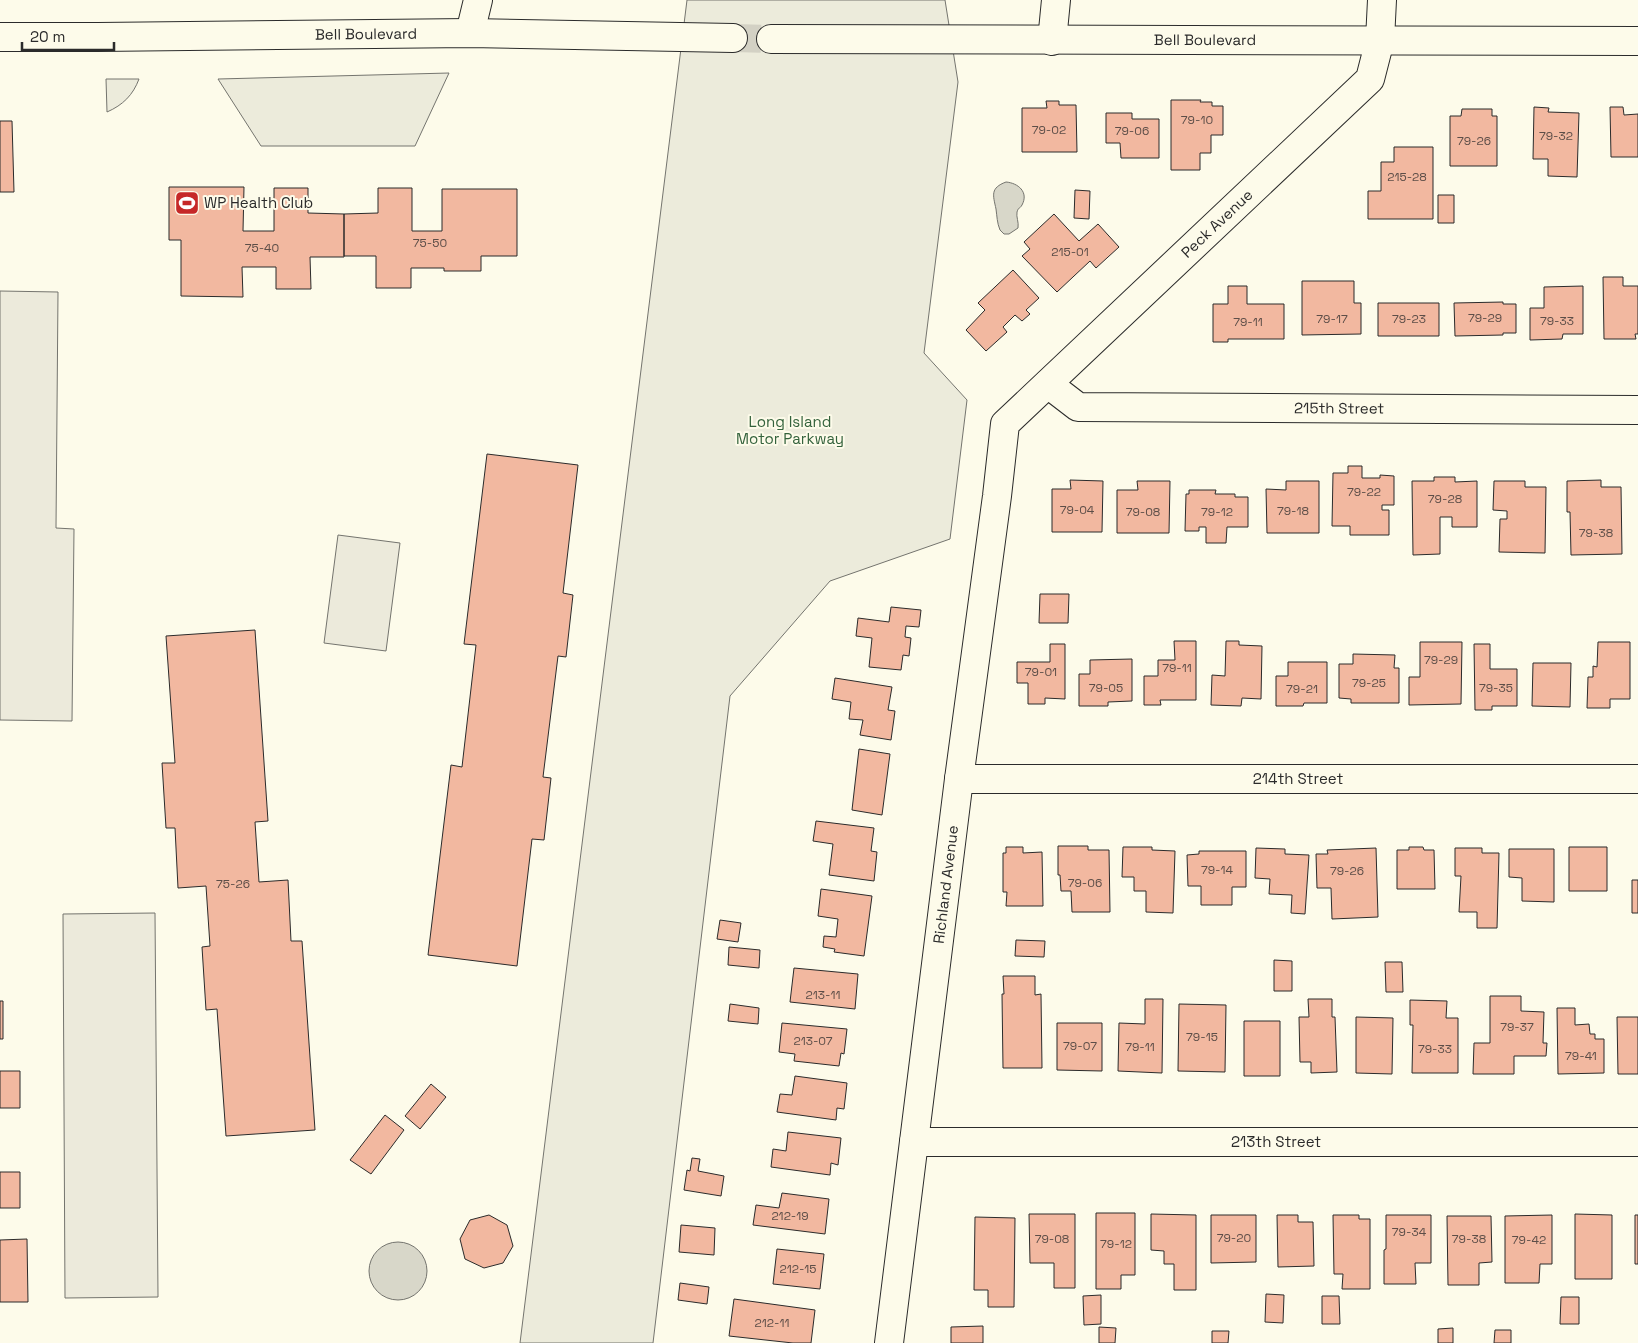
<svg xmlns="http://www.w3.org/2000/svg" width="1638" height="1343" font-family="'Space Grotesk',sans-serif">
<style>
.green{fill:#ecebdb;stroke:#74746e}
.parking{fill:#eceadb;stroke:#74746e}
.water{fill:#d8d7c9;stroke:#74746e}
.building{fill:#f2b8a0;stroke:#2b2b2b}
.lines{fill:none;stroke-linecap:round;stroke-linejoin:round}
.tertiary-tunnel{stroke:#d3d1c4;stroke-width:28;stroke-dasharray:28 14;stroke-linecap:butt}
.minor-casing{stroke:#2b2b2b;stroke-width:30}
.tertiary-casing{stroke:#2b2b2b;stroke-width:30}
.minor{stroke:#fdfbea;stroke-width:28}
.tertiary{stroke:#fdfbea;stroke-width:28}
.labels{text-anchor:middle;stroke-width:4;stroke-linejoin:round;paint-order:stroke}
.number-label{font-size:12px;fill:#5d4e48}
.street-label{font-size:15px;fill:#2b2b2b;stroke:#fdfbea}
.poi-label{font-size:15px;fill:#2b2b2b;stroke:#fdfbea;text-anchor:start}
.park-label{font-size:15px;fill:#34623c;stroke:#fdfbea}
</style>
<rect width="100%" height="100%" fill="#fdfbea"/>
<path class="green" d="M687 0H945L958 82 924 353 967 400 950 539 830 581 730 696 653 1343H520Z
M449 73 415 146H261L218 79Z
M106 79H139C133 95 123 105 107 112Z"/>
<path class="parking" d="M0 291 58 292 56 528 74 529 72 721 0 720Z
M338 535 400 543 386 651 324 643Z
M155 913 158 1297 65 1298 63 914Z"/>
<path class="water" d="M1006 182C1018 183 1029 192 1022 205 1019 210 1019 206 1017 212 1016 217 1019 222 1018 228L1009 234H1004L1000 230C997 223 997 216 996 209 993 195 990 188 1006 182Z
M369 1271a29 29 0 1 1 58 0a29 29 0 1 1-58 0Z"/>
<path class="building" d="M1171 100H1201L1200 102H1212V106H1223V135H1211V153H1200V170H1171Z
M1046 101H1059V105H1076L1077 152H1022V108H1047Z
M1534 107 1549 108 1548 112 1579 113 1577 177 1548 176V159H1533Z
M1610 107H1623L1624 115 1638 114V157H1611Z
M1462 109H1492V116H1497V166H1450V116H1461Z
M1106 113H1132V119H1159V158H1121L1120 143H1106Z
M0 121H12L14 192H0Z
M1394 147H1433V219H1368V191H1381V162H1394Z
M169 187H244L243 231H274V188H308V213L344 214V257H310L311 289H276V267H242L243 297 181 296V240H169Z
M378 188H412V231H442V189H517V256H481V271H444V268H411V288H376V256H344V214L378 213Z
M1075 190 1090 191 1089 219 1074 218Z
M1438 195H1454V223H1438Z
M1054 214 1079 241 1098 224 1119 247 1096 268 1090 261 1057 292 1022 256 1030 249 1024 242Z
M1013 270 1039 298 1026 310 1030 314 1022 321 1015 315 1003 327 1007 332 986 351 966 330 985 310 978 303Z
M1603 277H1623V286H1638V334H1635L1636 339H1604Z
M1302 281H1354V303H1361V334L1302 335Z
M1228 286H1247V304H1284V339H1228V342H1213V304H1228Z
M1583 286V334H1563L1562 339 1530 340V308H1544V287Z
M1503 302V304H1516V333H1503V335L1455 336 1454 303Z
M1378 303H1439V336H1378Z
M487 454 578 465 563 593 573 595 566 657 558 656 543 777 551 778 544 840 532 839 517 966 428 955 451 765 462 767 476 645 464 644Z
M1348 466H1362V478H1380V475L1394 476V505H1382V510H1389V535H1350V526H1332L1333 473H1348Z
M1434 477H1455V482L1477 481V527H1452V517H1440V554L1413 555 1412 481H1434Z
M1070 480 1103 481 1102 532H1052V489H1071Z
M1601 480V487H1621L1622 554 1571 555 1570 512H1567V481Z
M1137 481H1170L1169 533H1117V490H1138Z
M1286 481H1319V533H1267L1266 489 1286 490Z
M1494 481H1525V487H1546L1545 553 1499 552 1500 519H1507V511L1493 510Z
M1189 490H1216L1215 494H1235V497H1248V527H1227L1226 543H1206V527H1199V531H1185L1186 494H1189Z
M1040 594H1069L1068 623H1039Z
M891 607 921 610 919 627 906 626 905 637 911 638 909 656 903 655 901 670 869 667 872 638 856 636 858 618 889 622Z
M255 630 268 821 255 822 259 882 288 880 291 941H302L315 1130 226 1136 217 1009 206 1010 202 947 210 946 206 886 178 888 175 828H166L162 763H175L166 636Z
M1174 641H1196V700H1160L1161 705H1144V676H1158V660H1175Z
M1226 641H1239V645L1262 646 1261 699 1242 698 1241 706 1211 705 1212 675 1225 676Z
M1420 642H1462L1461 704 1409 705V677H1420Z
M1598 642H1630V699H1610V708H1587L1588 677H1593V666L1597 667Z
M1050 644H1065V699L1045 698V704H1028V683H1017V662H1050Z
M1474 644H1490V669H1517V706H1492V710H1475Z
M1353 654 1395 655 1394 668H1399V703H1351V699L1339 698V664H1353Z
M1132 659V701L1108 702V706H1079V674H1090V660Z
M1288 662H1327V703H1304L1303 706H1276V676H1288Z
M1533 663H1571L1570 707 1532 706Z
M835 678 892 687 888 710 895 711 891 740 860 735 863 720 849 719 851 702 832 699Z
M859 749 890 754 882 815 852 810Z
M816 821 874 828 871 851 877 852 874 881 829 875 833 844 813 841Z
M1058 846H1088V850H1109L1110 912H1072L1071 891H1061L1060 875H1058Z
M1006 847H1023V853L1042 852 1043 906H1006L1007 892H1003V853H1006Z
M1123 847H1152V850L1175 851 1173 913 1146 912V891H1134V877H1122Z
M1409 847H1423L1424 850H1434L1435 889H1397V850H1409Z
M1569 847H1607V891H1569Z
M1256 848 1285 849V854L1309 855 1305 914 1291 913 1292 895 1269 894 1270 879 1255 878Z
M1376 848 1378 917 1332 919 1331 888H1317L1316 854H1328L1327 850Z
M1455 848H1482V853H1499L1497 928H1477V912H1459L1461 876H1455Z
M1509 849H1554V902L1522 901V878L1509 877Z
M1199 851H1246V887H1232V905H1201V886H1188L1187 855 1199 854Z
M1632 880H1638V913H1632Z
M821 889 872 896 864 956 834 952 835 949 823 947 824 936 836 937 838 919 818 916Z
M720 920 741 923 738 942 717 939Z
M1016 940 1045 941 1044 957 1015 956Z
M729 947 760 950 759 968 728 965Z
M1274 960 1292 961V991H1274Z
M1385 962H1402L1403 992H1386Z
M794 968 858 974 855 1009 790 1002Z
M1003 976H1035V995L1041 994 1042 1068H1003L1002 994H1004Z
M1490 996H1521V1011L1544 1012 1543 1043H1547L1546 1056H1514V1074H1473L1474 1043H1490Z
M1145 999H1163L1162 1073 1118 1071 1119 1023 1145 1024Z
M1308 999H1332V1017H1335L1337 1072 1311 1073V1062H1300L1299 1017H1309Z
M1410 1000 1447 1001 1446 1018H1458V1073H1412L1413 1025H1410Z
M0 1001H3V1039H0Z
M730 1004 759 1008 758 1024 728 1021Z
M1179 1004 1226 1005 1225 1072 1178 1071Z
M1557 1008H1575V1025L1589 1024 1590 1034H1595V1039H1604V1073L1558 1074Z
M1356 1017 1393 1018 1392 1074 1356 1073Z
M1617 1017H1638V1074H1618Z
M1244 1021H1280V1076H1244Z
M782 1023 847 1029 844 1054 841 1053 839 1066 794 1061 795 1054 779 1052Z
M1057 1023H1102V1071L1057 1070Z
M0 1071H20V1108H0Z
M795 1076 847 1083 844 1109 837 1108 836 1120 777 1112 780 1094 792 1095Z
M431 1084 446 1097 420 1129 405 1116Z
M385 1115 404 1130 371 1174 350 1160Z
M788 1132 841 1138 838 1165 831 1163 830 1175 771 1167 773 1149 786 1151Z
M692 1158 700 1159 698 1171 724 1176 721 1196 684 1190 687 1170 690 1171Z
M0 1172H20V1208H0Z
M782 1193 829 1199 825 1234 753 1225 756 1205 779 1208Z
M1096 1213H1135V1275H1121V1289H1096Z
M1029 1214H1075V1288H1054V1263H1030Z
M1151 1214 1196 1215V1290H1174V1264H1164V1251L1151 1250Z
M1575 1214 1612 1215V1279H1575Z
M489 1215 507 1225 513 1246 503 1263 484 1268 465 1259 460 1239 470 1220Z
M1211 1215H1256V1262L1211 1263Z
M1277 1215H1298V1222H1313L1314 1266 1278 1267Z
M1333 1215H1359V1219H1370V1289H1342L1343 1274H1334Z
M1386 1215H1431V1263H1415L1416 1284H1384V1250L1386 1249Z
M1552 1215V1264H1540L1539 1283H1505V1216Z
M1635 1215H1638V1264H1635Z
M1447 1216H1491L1492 1262 1479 1263V1285H1448Z
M975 1217 1015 1218 1014 1307H988V1290H974Z
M681 1225 715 1228 714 1255 679 1252Z
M27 1239 28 1302H0V1240Z
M777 1249 824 1254 820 1289 773 1284Z
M680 1283 709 1287 707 1304 678 1300Z
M1266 1294 1284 1295 1283 1323 1265 1322Z
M1101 1295V1324L1084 1325 1083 1296Z
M1322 1296H1339L1340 1324H1322Z
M1561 1297H1579V1324H1560Z
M734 1299 815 1310 811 1343H793L729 1336Z
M983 1326V1343H951V1327Z
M1099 1327 1116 1328 1115 1343H1099Z
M1453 1328V1343H1438V1329Z
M1495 1330H1511V1343H1494Z
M1212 1331H1229L1228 1343H1212Z"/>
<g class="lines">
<path class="tertiary-tunnel" d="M733 38 771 39"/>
<defs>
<g id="minor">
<path d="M470 33 478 0"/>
<path d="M1052 41 1056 0"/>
<path id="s1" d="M1048 384 1078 407 1638 410"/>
<path id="s2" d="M959 779H1638"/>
<path id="s3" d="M914 1142H1638"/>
<path id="s4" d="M889 1343 959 779 997 496 1005 424 1370 79 1380 40 1382 0"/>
</g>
<g id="tertiary">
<path id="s5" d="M0 37H98L470 33 733 38"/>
<path id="s6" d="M771 39 1638 41"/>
</g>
</defs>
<use href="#minor" class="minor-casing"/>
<use href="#tertiary" class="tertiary-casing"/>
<use href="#minor" class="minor"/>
<use href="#tertiary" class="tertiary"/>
</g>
<defs>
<symbol id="stadium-square" viewBox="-11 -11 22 22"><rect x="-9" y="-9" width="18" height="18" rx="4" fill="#c62828" stroke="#fdfbea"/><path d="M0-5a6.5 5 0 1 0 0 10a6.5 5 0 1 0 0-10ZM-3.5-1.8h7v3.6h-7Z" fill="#fff"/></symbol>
</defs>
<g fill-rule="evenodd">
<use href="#stadium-square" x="173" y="189" width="28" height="28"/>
</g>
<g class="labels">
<g class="number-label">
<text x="1197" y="124">79-10</text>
<text x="1049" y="134">79-02</text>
<text x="1132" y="135">79-06</text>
<text x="1556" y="140">79-32</text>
<text x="1474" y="145">79-26</text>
<text x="1407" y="181">215-28</text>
<text x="430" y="247">75-50</text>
<text x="262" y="252">75-40</text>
<text x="1070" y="256">215-01</text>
<text x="1485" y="322">79-29</text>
<text x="1332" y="323">79-17</text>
<text x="1409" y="323">79-23</text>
<text x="1557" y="325">79-33</text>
<text x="1248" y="326">79-11</text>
<text x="1364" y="496">79-22</text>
<text x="1445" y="503">79-28</text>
<text x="1077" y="514">79-04</text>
<text x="1293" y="515">79-18</text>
<text x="1143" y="516">79-08</text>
<text x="1217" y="516">79-12</text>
<text x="1596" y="537">79-38</text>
<text x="1441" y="664">79-29</text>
<text x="1177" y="672">79-11</text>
<text x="1041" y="676">79-01</text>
<text x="1369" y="687">79-25</text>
<text x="1106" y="692">79-05</text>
<text x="1496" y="692">79-35</text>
<text x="1302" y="693">79-21</text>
<text x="1217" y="874">79-14</text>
<text x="1347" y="875">79-26</text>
<text x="1085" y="887">79-06</text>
<text x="233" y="888">75-26</text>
<text x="823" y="999">213-11</text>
<text x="1517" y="1031">79-37</text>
<text x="1202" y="1041">79-15</text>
<text x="813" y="1045">213-07</text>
<text x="1080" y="1050">79-07</text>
<text x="1140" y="1051">79-11</text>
<text x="1435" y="1053">79-33</text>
<text x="1581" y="1060">79-41</text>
<text x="790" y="1220">212-19</text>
<text x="1409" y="1236">79-34</text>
<text x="1234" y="1242">79-20</text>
<text x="1052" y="1243">79-08</text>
<text x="1469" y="1243">79-38</text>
<text x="1529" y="1244">79-42</text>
<text x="1116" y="1248">79-12</text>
<text x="798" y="1273">212-15</text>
<text x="772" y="1327">212-11</text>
</g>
<g class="street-label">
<text dy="5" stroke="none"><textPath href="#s5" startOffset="366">Bell Boulevard</textPath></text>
<text dy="5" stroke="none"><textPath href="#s6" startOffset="434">Bell Boulevard</textPath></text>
<text dy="5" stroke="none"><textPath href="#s4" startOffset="1218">Peck Avenue</textPath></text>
<text dy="5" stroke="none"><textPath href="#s1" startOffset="299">215th Street</textPath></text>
<text dy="5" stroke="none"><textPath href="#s2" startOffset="339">214th Street</textPath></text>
<text dy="5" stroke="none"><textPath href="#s4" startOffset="462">Richland Avenue</textPath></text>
<text dy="5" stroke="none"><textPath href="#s3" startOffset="362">213th Street</textPath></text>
</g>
<g class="poi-label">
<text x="204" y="208">WP Health Club</text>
</g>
<g class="park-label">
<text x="790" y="427">Long Island<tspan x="790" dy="17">Motor Parkway</tspan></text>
</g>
</g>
<path d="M22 42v8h92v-8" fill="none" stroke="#2b2b2b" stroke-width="2.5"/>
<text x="30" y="42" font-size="15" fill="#2b2b2b" stroke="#fdfbea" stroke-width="4" paint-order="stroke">20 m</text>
</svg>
